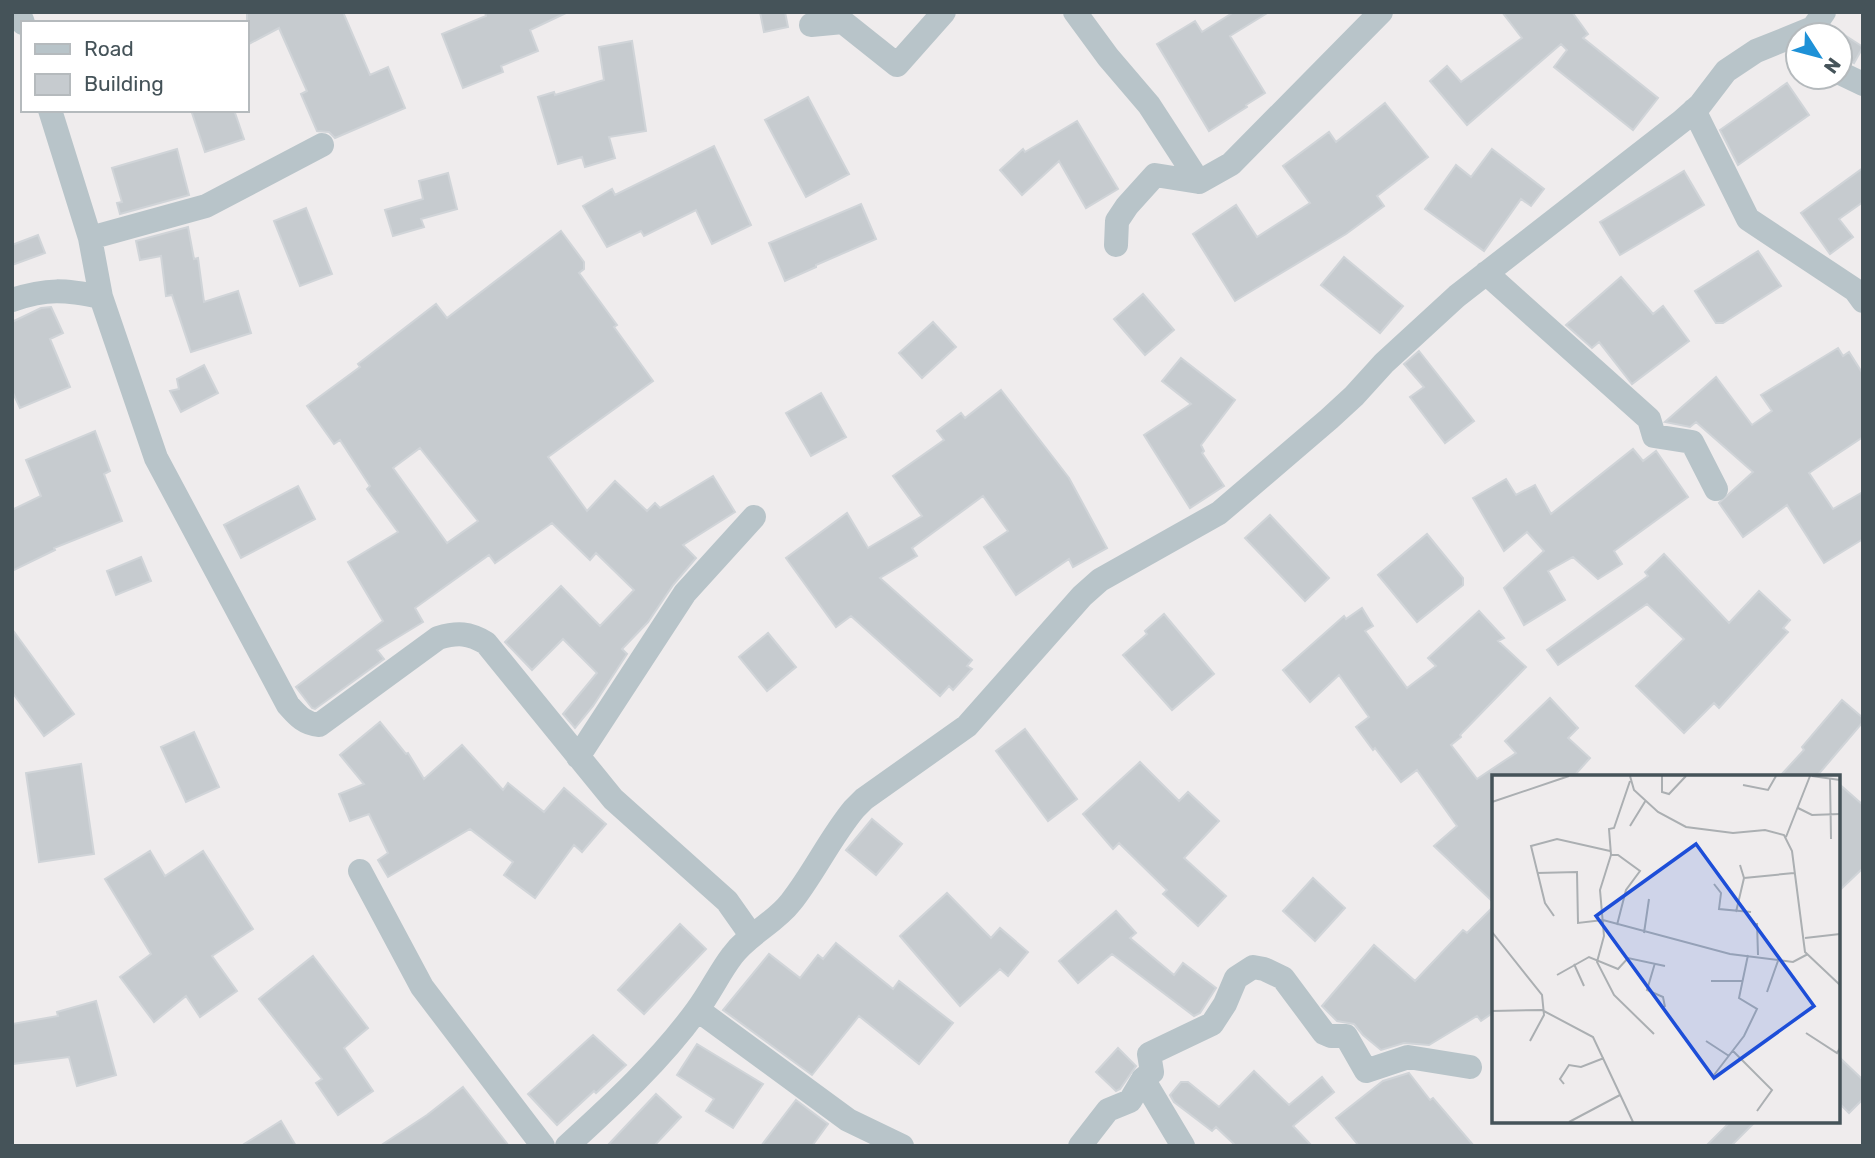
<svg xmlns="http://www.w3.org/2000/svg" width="1875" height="1158" font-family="Rubik,sans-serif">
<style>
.building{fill:#c6cbcf;stroke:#d0d4d8;stroke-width:2;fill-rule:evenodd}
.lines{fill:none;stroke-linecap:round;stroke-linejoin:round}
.minor{stroke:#b8c4c9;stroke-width:24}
.inset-road{fill:none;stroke:#abafb2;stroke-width:2}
.view{fill:#1d4ed8;fill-opacity:0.15;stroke:#1d4ed8;stroke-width:3.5}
.inset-edge{fill:none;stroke:#455359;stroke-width:3.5}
</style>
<rect width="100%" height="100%" fill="#efeced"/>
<path class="building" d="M247 12H343L370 75 388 67 405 108 335 138 329 132 317 131 301 94 307 91 279 28 247 45Z
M485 12H568L530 30 538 51 501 66 503 72 463 88 442 34 486 16Z
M760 12H785L788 27 764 32Z
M1234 12H1269L1230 36 1265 93 1246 105 1247 107 1209 131 1157 44 1195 21 1202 32Z
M1502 12H1572L1588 34 1583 38 1658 98 1633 130 1554 67 1567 50 1561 44 1467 125 1430 81 1447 66 1461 82 1522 38Z
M1840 32 1863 47 1854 63 1840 54Z
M632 41 646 131 609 137 615 158 585 167 582 157 558 164 538 97 554 92 555 95 604 80 599 47Z
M1787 83 1809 115 1738 165 1720 130Z
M808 97 849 174 806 197 765 120Z
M1385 103 1428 157 1377 196 1384 206 1346 234 1235 301 1193 234 1236 205 1257 237 1310 203 1283 166 1329 132 1336 142Z
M191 110H234L244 139 205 152Z
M1077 121 1118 189 1086 208 1059 161 1022 195 1000 170 1023 149 1025 152Z
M714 146 751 225 712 244 696 210 644 236 641 231 607 247 583 206 612 189 615 195Z
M177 149 189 195 120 214 117 203 122 202 112 168Z
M1492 149 1544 189 1531 206 1521 199 1484 251 1425 209 1456 165 1471 177Z
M1863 168V202L1839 219 1853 237 1830 254 1801 213Z
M1684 171 1704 205 1620 255 1600 222Z
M448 173 457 209 421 219 424 227 393 236 385 210 423 199 419 181Z
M861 204 876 239 816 265V267L785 281 769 243Z
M306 208 332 274 300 286 274 221Z
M188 227 194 259 198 258 204 302 238 291 251 333 191 352 172 295 166 296 161 256 140 260 136 241Z
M561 231 584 262V269L579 273 617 325 614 327 653 381 548 457 587 511 615 481 647 511 655 503 660 508 713 476 735 512 683 545 696 558 673 585 648 622 622 649 627 654 593 706 575 728 563 714 597 673 563 639 532 670 505 642 561 586 600 626 634 590 596 553 590 560 552 523 495 563 489 555 415 608 423 622 377 650 384 659 315 709 312 708 296 687 383 621 348 562 398 532 367 489 370 486 340 440 334 444 307 406 360 367 358 364 436 304 447 318ZM420 448 478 521 447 543 393 468Z
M38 235 45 253 12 265V245Z
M1758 251 1781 286 1723 323H1716L1695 291Z
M1344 257 1403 306 1380 333 1321 285Z
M1621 277 1653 314 1663 306 1689 341 1632 384 1599 342 1592 348 1566 325Z
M1143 294 1174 330 1145 355 1114 319Z
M51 307 63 333 50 339 70 387 20 408 12 391V322L41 308Z
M933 322 956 347 922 378 899 353Z
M1838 348 1843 356 1849 352 1863 374V437L1809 473 1833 509 1863 492V539L1824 563 1787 505 1743 537 1719 503 1753 472 1696 422 1690 427 1665 422 1716 377 1752 425 1772 411 1761 395Z
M1419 351 1474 421 1445 443 1410 397 1424 387 1404 364Z
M1181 358 1235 400 1201 445 1204 451 1202 453 1224 486 1190 508 1144 435 1191 404 1162 381Z
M204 365 218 393 181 412 170 391 179 389 177 379Z
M1001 390 1069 478 1107 548 1073 567 1069 559 1016 595 984 547 1008 531 983 496 912 548 917 556 880 578 972 660 967 666 972 669 953 690 949 686 940 696 851 616 836 627 786 558 847 513 868 548 922 516 893 476 944 440 937 431 961 413 965 418Z
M821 393 846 437 811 456 786 413Z
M95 431 110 471 104 474 122 521 54 548 55 550 12 571V510L41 496 26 460Z
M1633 449 1643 461 1656 451 1688 497 1614 551 1622 564 1598 579 1573 557 1548 571 1565 600 1524 625 1504 588 1544 551 1527 532 1504 551 1473 498 1506 479 1516 495 1535 485 1551 514Z
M298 486 315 519 241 558 224 525Z
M1270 515 1329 578 1305 601 1245 538Z
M1427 534 1463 578V585L1417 622 1378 575Z
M1664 554 1729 623 1759 591 1790 620 1783 628 1788 632 1719 708 1714 703 1684 733 1636 686 1684 639 1647 604 1558 665 1547 650 1648 576 1645 572Z
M141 557 151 581 116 595 107 571Z
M1362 608 1373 626 1365 631 1407 688 1436 666 1428 658 1479 611 1504 638 1498 641 1526 667 1460 735 1461 737 1451 745 1477 779 1516 753 1505 741 1550 698 1578 728 1568 738 1590 758 1574 776H1494V903L1434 846 1457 826 1417 770 1401 782 1375 748 1373 750 1356 727 1369 717 1339 675 1310 702 1283 670 1344 616 1346 619Z
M1164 614 1214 674 1172 710 1123 655 1147 634 1145 631Z
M12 629 74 714 44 736 12 692Z
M768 633 796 667 767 691 739 657Z
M1842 700 1863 718V722L1817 776H1780L1804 750 1802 747Z
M380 722 406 754 408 753 424 779 462 745 503 790 508 783 544 812 564 788 606 824 582 852 574 845 535 898 504 875 513 862 470 829 388 877 378 860 388 853 369 814 350 821 339 794 364 784 340 755Z
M1025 729 1077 799 1048 821 996 751Z
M194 732 219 787 186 802 161 747Z
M1140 762 1179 801 1188 792 1219 821 1184 858 1226 896 1198 926 1163 894 1167 890 1119 843 1113 849 1083 814Z
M81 764 94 854 39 862 26 773Z
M1838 783 1863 805V868L1838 892Z
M872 819 902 844 876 875 846 850Z
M150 851 165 876 203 851 253 929 212 956 237 991 200 1017 186 996 154 1022 120 977 151 954 105 879Z
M1313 878 1345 908 1315 941 1283 911Z
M947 893 991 938 1000 928 1028 952 1008 976 1000 969 960 1006 900 936Z
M1494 906V1012L1481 1021 1477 1016 1429 1045 1404 1043 1381 1050 1363 1035 1354 1024 1337 1021 1322 1006 1374 945 1415 981 1463 930 1467 933Z
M1116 911 1136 933 1130 938 1174 975 1183 963 1216 988 1200 1013 1194 1016 1112 954 1078 983 1059 961Z
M680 924 706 949 644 1014 618 990Z
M836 943 893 989 899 981 953 1023 919 1064 859 1016 812 1075 723 1010 769 954 800 978 818 955 823 959Z
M313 956 368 1028 344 1048 373 1091 338 1115 316 1083 322 1079 259 999Z
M96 1001 116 1075 77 1086 69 1057 12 1064V1024L58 1016 57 1012Z
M593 1035 626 1065 596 1093 594 1091 557 1125 528 1094Z
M697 1044 763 1084 733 1128 706 1111 714 1099 677 1075Z
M1118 1048 1136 1066 1120 1089 1116 1091 1096 1072Z
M1838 1056 1863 1080V1099L1849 1113 1838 1102Z
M1254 1071 1289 1105 1322 1077 1334 1092 1293 1126 1312 1146H1236L1216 1127 1212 1131 1174 1102 1170 1095 1181 1082H1188L1219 1107Z
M1409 1073 1430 1100 1433 1098 1474 1146H1359L1336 1118 1383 1081Z
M463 1087 509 1146H380L427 1115Z
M656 1094 681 1117 654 1146H607Z
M796 1100 828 1124 812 1146H761Z
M281 1121 296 1146H241Z
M1731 1121H1756L1731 1146H1706Z"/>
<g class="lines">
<path class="minor" d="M1075 12 1108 57 1149 105 1199 182
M22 20 23 23
M811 25 843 22 897 65 944 12
M1840 73 1863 84
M50 110 90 238 101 297 156 458 288 705C297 715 304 724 319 725L438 638C458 632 469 633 486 643L613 799 727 901 751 935
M1694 110 1748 219 1855 290 1863 301
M90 238 206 206 322 145
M1116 245 1117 221 1127 206 1155 175 1199 182 1231 164 1381 12
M1486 273 1649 419 1654 436 1692 442 1716 489
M12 300C48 288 65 290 101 297
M578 757 685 593 754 517
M360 871 422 987 543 1146
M698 1010 848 1120 902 1146
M1143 1079 1183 1146
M567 1146C613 1104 660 1061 697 1010 710 993 719 973 732 956 748 934 774 924 791 902 814 873 830 838 854 809L864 799 967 726 1082 596 1100 580 1219 513 1329 419 1354 396 1384 363 1457 296 1682 121 1700 105 1726 71 1756 51 1813 28 1824 12
M1080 1146 1108 1110 1130 1101 1143 1079 1152 1072 1149 1054 1212 1024 1225 1004 1236 978 1253 967 1264 969 1283 978 1324 1033 1331 1036H1346L1366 1071 1408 1057 1470 1067"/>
</g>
<g transform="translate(1492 775)">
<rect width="348" height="348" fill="#efeced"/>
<path class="inset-road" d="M138 1 142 15 166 37 194 52 241 58 273 55 292 60 300 76 313 177 348 210M170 1V17L177 19 194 1M320 1 348 5M338 3 339 64M138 6 122 53 117 54 119 80 108 115 112 161 105 187 122 220 162 259M251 10 276 15 284 1M0 27 77 1M306 33 320 40 348 39M138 51 154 25M294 62 318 1M119 80H126L148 96 134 115 125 150M45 98 85 97 86 148 111 145 238 179 301 187 316 179M252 103 302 98M222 109 229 118 227 134 259 137M244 137 252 103 248 90M62 141 53 128 39 71 65 64 118 76M265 148 266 180M0 157 50 220 52 240 38 266M152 158 157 124M313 163 348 159M163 188 155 215 171 222 173 232M82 189 92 211M65 200 97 182 126 194 136 183 173 191M219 206H251M275 217 287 183M0 236 50 235 101 262 141 347M314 258 345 278 348 273M214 266 237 281M241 276 280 315 265 336M222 300 252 261 265 234 247 223 256 180M72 309 68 304 77 290 89 292 112 283M77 347 128 320"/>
<path class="view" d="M204 69 322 231 222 303 104 141Z"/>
<rect width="348" height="348" class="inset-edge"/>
</g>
<rect width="1875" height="1158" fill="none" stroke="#455359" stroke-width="28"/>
<rect x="21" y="21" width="228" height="91" fill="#ffffff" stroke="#b5babd" stroke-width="2"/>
<rect x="35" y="44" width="35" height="10" fill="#b8c4c9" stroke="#b5babd" stroke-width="2"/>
<text x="84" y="56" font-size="21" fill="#455359">Road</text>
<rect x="35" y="74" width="35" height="21" fill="#c6cbcf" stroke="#b5babd" stroke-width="2"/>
<text x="84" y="91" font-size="21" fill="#455359">Building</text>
<g transform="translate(1819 56) rotate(126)"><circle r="33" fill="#ffffff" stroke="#b5babd" stroke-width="2"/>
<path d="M0-5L12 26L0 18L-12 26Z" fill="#1e91d7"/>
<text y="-10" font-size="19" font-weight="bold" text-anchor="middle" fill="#455359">N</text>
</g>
</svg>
